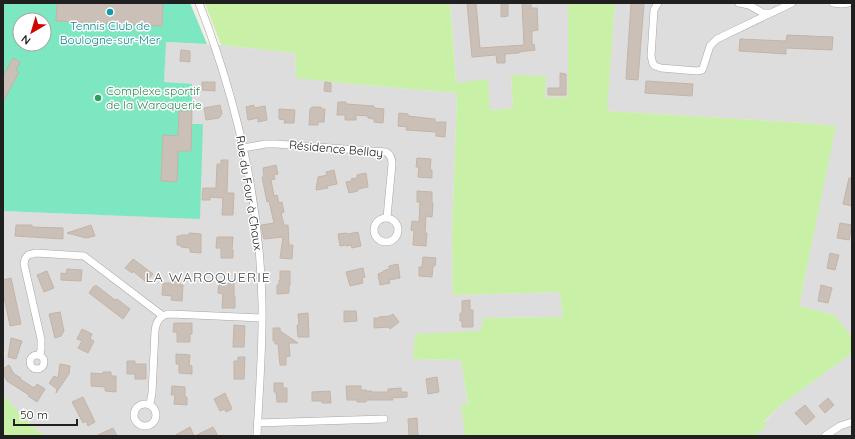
<svg xmlns="http://www.w3.org/2000/svg" width="855" height="439" font-family="Quicksand,sans-serif">
<style>
.residential{fill:#dedddd}
.grass{fill:#c9f0a7}
.pitch{fill:#7ce7c0;fill-rule:evenodd}
.building{fill:#cac0b8;stroke:#c4b4a6}
.lines{fill:none;stroke-linecap:round;stroke-linejoin:round}
.minor-casing{stroke:#a7a7a7;stroke-width:8}
.minor{stroke:#fff;stroke-width:7}
.culture-dot{fill:#0f9aa8;stroke:#fff;stroke-width:1.5}
.leisure-dot{fill:#2e9e5b;stroke:#fff;stroke-width:1.5}
.labels{text-anchor:middle;stroke-width:3;stroke-linejoin:round;paint-order:stroke}
.culture-label{font-size:12px;fill:#0d838f;stroke:#fff}
.leisure-label{font-size:12px;fill:#27864d;stroke:#fff;text-anchor:start}
.street-label{font-size:12px;fill:#202020;stroke:#fff}
.quarter-label{font-size:14px;letter-spacing:1px;fill:#535353;stroke:#fff}
</style>
<rect width="100%" height="100%" fill="#f1eee5"/>
<path class="residential" d="M450 3H569V7L568 10 569 97 544 98 546 76H511L513 108 490 110 456 83Z
M615 3H852V337L834 315 799 306 835 126 805 123 606 111Z
M165 42 221 45 295 53 296 77 353 84 457 93 452 237 453 295 560 292 563 317 484 318 481 331 414 359 461 360 468 405H461L465 436H48L36 430 3 395V363L5 353 3 350V211L155 217 202 135 203 125 192 124V111L164 82Z
M852 353V436H754L766 425 764 422 782 404Z"/>
<path class="grass" d="M205 3H450L456 83 488 79 490 110 513 108 511 75 546 76 545 98 568 97V10L569 7V3H615L607 111 805 123 836 126 799 306 834 315 852 337V353L782 404 764 421 767 425 754 436H465L461 405 468 404 461 360 413 359 415 334 481 331 483 318 563 317 560 292 453 295 452 237 457 93 353 84 296 78 295 53 221 45Z
M3 395 36 430 48 436H3Z"/>
<path class="pitch" d="M3 3H190L207 44 166 42 164 82 192 84V124H203L200 219 3 211ZM20 20H44V44H20Z"/>
<path class="building" d="M57 3H163L162 26 56 21Z
M467 3H476L480 48 524 45 522 3H531V8H537L538 30 532 31V45L534 44 535 50 519 52V53L505 54V63H497L496 55 472 57Z
M501 3H508V16L501 17Z
M631 3H644L638 80 626 79Z
M787 35 833 37 832 50 786 48V54L739 51 740 39 786 41Z
M181 50 190 51V62L180 61Z
M13 58 20 62 16 70 19 72 3 102V76Z
M560 73 566 74V95H548V88H560Z
M646 81 693 84 692 96 645 93Z
M202 82H215V91L202 90Z
M325 82 331 83V92L324 91Z
M338 102H346V104L374 106V108L384 109 383 123 374 122V119L368 118V116L356 115V120H345V115H337Z
M220 105 222 114 219 118 206 120 204 108Z
M254 105V108L265 106 267 120 258 122V118L248 120 246 107Z
M312 107H321V109H325L324 122H318V125H309L310 109Z
M279 109 295 110 294 123H284L285 120 279 119Z
M179 111H192L191 151H178L177 182 161 181 163 135 178 136Z
M399 113 408 114V116L435 119V122H446L445 137 436 136V132L406 130 407 127 398 126Z
M417 158 431 159 430 170H432V178L418 177 419 167H416Z
M221 160H228L227 193H234L233 215H222L223 198 210 197V200H202L203 188H216L217 164H221Z
M276 165 278 174 274 175 275 179 271 180 274 196 277 195 279 203 282 202 284 212 281 213 284 225H288L289 245H293L292 259 280 258 283 237 264 239 261 225 274 223 269 201 267 202 262 177H264L263 168Z
M334 170 337 184 327 186 328 188 316 190 318 177 327 175 326 172Z
M366 173 368 187 358 189V191L349 193 346 182 352 181 351 179 357 178V175Z
M849 178H852V206L843 204Z
M417 191 432 192V203H433L432 217 426 216 425 233H427L426 246 413 245 414 231 411 230 412 221 419 222 420 202H417Z
M840 223 852 225 849 240 837 238Z
M16 225H32V227L63 228V239L15 236Z
M91 225 95 236 86 238 67 233Z
M358 232 361 246 352 248 351 245 346 246 345 245 340 246 338 234 347 233 348 234Z
M189 233 201 234V253L190 252V248L181 247V245H177V236H181V235H189Z
M217 237H233L232 250H233V258H221V248H216Z
M830 253 839 255 835 270 827 268Z
M423 257 436 258 435 266H433L432 277 419 276V267H422Z
M133 259 153 274 146 282 133 271 132 273 125 268Z
M398 264 400 278 389 280 390 283 380 285 378 274 383 272V271L389 269V266Z
M363 268 365 277 362 278 363 283 350 286 346 272Z
M67 269 82 270 81 281 61 280V273L66 274Z
M47 271 54 288 44 292 37 275Z
M280 271H290V285H289V293L277 294V285H279V280H280Z
M11 278 21 324 10 326 3 292V280Z
M171 282H180V285H183L182 301 171 300 172 296 162 295 163 283H171Z
M219 283H234V296H235V308H222L223 294 218 293Z
M821 285 832 288 828 303 818 301Z
M94 286H97L115 300 117 299 130 309 123 319 89 293Z
M470 300V310H473V327H462V321H460V313H462V301Z
M344 311H356L357 321 344 322Z
M60 312 64 331 61 336 55 338 49 314Z
M308 313 309 337H298L297 325H299L298 314Z
M393 314 399 322 390 329 389 327 374 328V318H379V317L390 316Z
M174 323H192V334H190V342H177V332H173Z
M234 325 245 326 244 347H233Z
M273 328H280V331L298 343H289L290 356 286 357V365H280L278 344H275V341H273Z
M82 329 92 334 90 339 94 341 88 353 78 348 82 341 77 339Z
M11 338 22 341 16 359 8 357Z
M176 354 190 355 189 365 192 366V374L179 373V364H176Z
M238 357H245L244 379H234V361H238Z
M127 361H135V364H146V379H135V374H127Z
M60 364 70 366 69 374 56 393 57 389 49 383 54 376 58 378Z
M9 365 14 374 21 378 20 379 34 388 37 384 45 389 37 402 28 396 29 395 7 381 3 373V369Z
M103 372H111V376H116V392L105 391V387L91 386V373L103 374Z
M437 377 439 392 428 394 426 379Z
M274 383H283V388H287V402H277L276 392H274Z
M172 386 185 387V397H187V405L174 404 175 395H171Z
M346 386H361V390H366V391H372V392H388V389L401 388V392H407V397L392 398 393 400H366V402H357V400H347Z
M330 391 331 403H322V401H312V392Z
M225 393 232 409 226 412 225 409 220 411 214 399Z
M83 397 95 422 88 426 86 421 83 423 72 402Z
M828 398 834 405 825 413 819 406Z
M805 405 815 417 806 425 795 413Z
M417 418 418 436H411V435H409L408 419Z
M190 427 194 436H174Z
M213 427 218 436H195Z
M113 428 117 436H96Z"/>
<g class="lines">
<defs>
<path id="minor" d="M199 3C236 98 260 201 262 303 263 347 259 392 257 436
M658 3 654 10 651 56 653 64 655 66 661 68 697 71 702 70 703 68 710 46 717 39 792 3
M739 3 749 5 763 13H770
M833 3 841 4 849 3
M243 148 266 144H276L386 152C391 155 392 159 392 164L387 217
M374 230a12 12 0 1 1 24 0a12 12 0 1 1-24 0Z
M30 362a7 7 0 1 1 14 0a7 7 0 1 1-14 0Z
M40 355 41 349V339L24 264 25 259 28 255 36 253 84 256 163 316
M134 415a11 11 0 1 1 22 0a11 11 0 1 1-22 0Z
M150 404 152 393 155 331C156 321 161 314 171 314L262 318
M257 423 384 419
M825 436 840 426 852 422"/>
</defs>
<use href="#minor" class="minor-casing"/>
<use href="#minor" class="minor"/>
</g>
<circle class="culture-dot" cx="110" cy="12" r="4"/>
<circle class="leisure-dot" cx="98" cy="98" r="4"/>
<g class="labels">
<g class="culture-label">
<text x="110" y="30">Tennis Club de<tspan x="110" dy="14">Boulogne-sur-Mer</tspan></text>
</g>
<g class="leisure-label">
<text x="106" y="95">Complexe sportif<tspan x="106" dy="14">de la Waroquerie</tspan></text>
</g>
<g class="street-label">
<text transform="translate(336 149) rotate(5)" y="4">Résidence Bellay</text>
<text transform="translate(249 193) rotate(81)" y="4">Rue du Four à Chaux</text>
</g>
<g class="quarter-label">
<text x="208" y="282">LA WAROQUERIE</text>
</g>
</g>
<rect width="855" height="439" fill="none" stroke="#202020" stroke-width="8"/>
<g transform="translate(32 32) rotate(218)"><circle r="19" fill="#ffffff" stroke="#a6a6a6"/>
<path d="M0-3L7 15L0 10L-7 15Z" fill="#cf0500"/>
<text y="-6" font-size="11" font-weight="bold" text-anchor="middle" fill="#202020">N</text>
</g>
<path d="M14 419v6h63v-6" fill="none" stroke="#202020" stroke-width="2"/>
<text x="20" y="419" font-size="12" fill="#202020" stroke="#ffffff" stroke-width="3" paint-order="stroke">50 m</text>
</svg>
